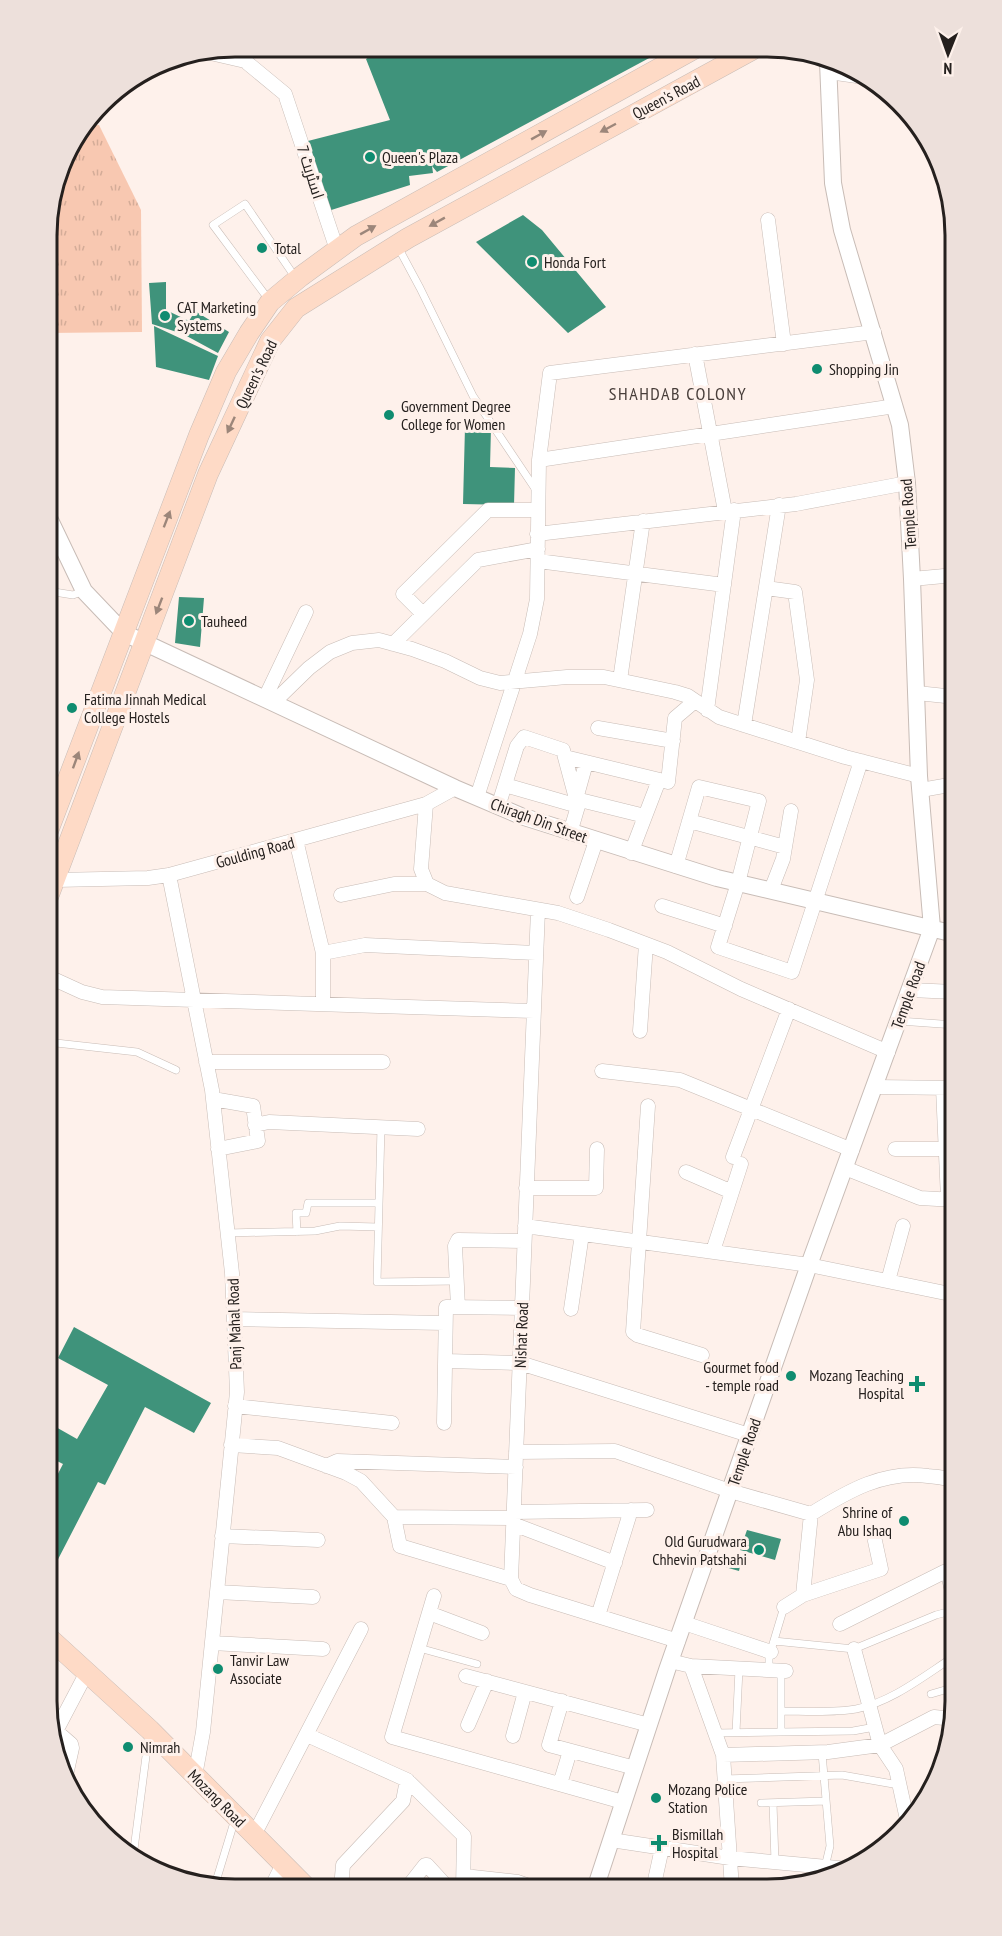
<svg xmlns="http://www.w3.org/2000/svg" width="1002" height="1936" font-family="'PT Sans Narrow',Cairo,sans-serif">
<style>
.grass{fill:url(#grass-tufts)}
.building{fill:#3f937b}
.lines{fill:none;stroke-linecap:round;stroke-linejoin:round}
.service-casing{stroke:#c8bcb6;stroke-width:8}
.minor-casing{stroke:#c8bcb6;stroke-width:15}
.tertiary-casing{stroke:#c8bcb6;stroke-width:18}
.secondary-casing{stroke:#c8bcb6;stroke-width:21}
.service{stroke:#fff;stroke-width:7}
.minor{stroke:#fff;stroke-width:14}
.tertiary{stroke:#fff;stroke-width:16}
.secondary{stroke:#fedac6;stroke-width:20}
.oneway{fill:#9c867a}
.poi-dot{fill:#0f8c70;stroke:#fef1eb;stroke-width:2}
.labels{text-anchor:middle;stroke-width:6;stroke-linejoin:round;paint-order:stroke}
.street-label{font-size:16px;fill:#25201e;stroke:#fef1eb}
.poi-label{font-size:16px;fill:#25201e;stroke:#fef1eb;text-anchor:start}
.neighbourhood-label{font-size:18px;letter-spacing:1.5px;fill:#483e3a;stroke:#fef1eb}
.rim{fill:none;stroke:#25201e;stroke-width:3}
</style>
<defs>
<pattern id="grass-tufts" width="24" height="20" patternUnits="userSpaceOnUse" patternTransform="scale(1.5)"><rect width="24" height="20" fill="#f8c8b1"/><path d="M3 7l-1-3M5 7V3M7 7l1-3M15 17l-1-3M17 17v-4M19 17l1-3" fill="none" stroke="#d4ac98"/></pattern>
</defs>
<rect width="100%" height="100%" fill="#fef1eb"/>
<path class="grass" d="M99 125 141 210 142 332 48 333V210L66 151 85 126Z"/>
<path class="building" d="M382 47 666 49 437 172 432 166 433 173 409 176 410 185 325 212 304 142 390 120 366 59Z
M523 215 542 230 606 307 568 333 476 242Z
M166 282V310L189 321 195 311 229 332 218 353 183 334 152 324 149 283Z
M154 326 218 356 209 380 156 367Z
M465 427 491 428 490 467 515 468 514 505 463 504Z
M179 597 204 598 200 647 175 643Z
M74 1327 211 1403 194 1433 145 1407 105 1485 98 1482 53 1569 47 1566V1495L63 1464 47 1456V1422L77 1439 108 1385 58 1358Z
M747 1530 781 1539 775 1560 740 1550Z
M727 1559 741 1562 739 1571 725 1567Z"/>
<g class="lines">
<defs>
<path id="service" d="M398 247 420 288 473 396 536 490
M269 300 213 225 245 204 295 277
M48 591 73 595 84 591
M899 1021 955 1025
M47 1042 137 1052 176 1070
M381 1127 377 1282 457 1281
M297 1232 296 1213H306L308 1203H379
M228 1233 315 1231 340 1226 378 1227
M944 1572 953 1611
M774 1641 854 1649 936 1615 955 1610
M419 1648 477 1664
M769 1670V1657L784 1607
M931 1694 955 1687
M781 1711C803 1711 835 1713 856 1709 892 1702 925 1675 955 1656
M736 1732 739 1669
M781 1732V1671
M716 1733 853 1731 875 1727
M822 1753 830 1846 825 1867
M724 1779 842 1775 899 1785
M761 1803 826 1801
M773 1803 775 1862
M133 1857 149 1733
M214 1888 235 1819"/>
<path id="minor" d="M206 52 245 61 285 94 337 250
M829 72 857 76
M768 220 784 344
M695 354 725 511
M539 460 895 406
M537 534 796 504 907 483
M538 561 724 585
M912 579 955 575
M766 588 795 592 807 680 798 742
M423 614 403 594 488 510H538
M393 644 478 560 538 549
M620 680 643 521
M917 693 955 697
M265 698 306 612
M273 703 309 668 330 652 352 643 379 640 412 649 445 661 480 678 500 683 567 677H604L675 692 688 696 719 717 845 757 919 776
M707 710 734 510
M744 725 779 505
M598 728 673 741
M565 757 668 782 675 718 695 701
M586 763 576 799 645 816
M505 785 578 806
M921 790 955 784
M477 797 530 634 537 599 539 460 550 373 874 332
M426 804 421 869 427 884 445 893 558 913 609 930 667 952 741 989 888 1052
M498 807 517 746 524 737 563 750 578 806 570 833
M689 821 785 847
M296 840 323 953V1003
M631 853 659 780
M676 866 699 787 759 801 738 883 718 947 792 972 861 761
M169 875 212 1090 232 1273 237 1392 203 1732 195 1776
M56 880 148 878 169 875 426 804 455 788
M771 890 783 859 791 811
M341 895 394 884H427
M577 897 596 841
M662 906 725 926
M538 910 511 1579 516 1589 530 1595 678 1641
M323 953 365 945 536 953
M47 976 82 992 102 997 534 1011
M910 990 955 992
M640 1031 646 944
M206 1062H383
M602 1071 680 1080 852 1150
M875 1087 955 1088
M943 1088 948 1199
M213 1099 253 1106 258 1141 218 1149
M648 1106 633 1332 637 1335 702 1355
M255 1125 269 1122 418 1129
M895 1149H946
M733 1157 789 1009
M845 1168 920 1198 955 1200
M686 1172 732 1192
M526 1188H596L597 1149
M525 1226 809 1265 955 1295
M713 1251 741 1164
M888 1281 903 1226
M458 1307 455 1246 458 1240 523 1241
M571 1309 582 1234
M234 1319 445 1323
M446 1361 520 1363 749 1435
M235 1406 392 1423
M444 1423 446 1307 523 1308
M231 1445 278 1448 346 1473 361 1481 394 1517 400 1546 511 1579
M516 1452 615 1451 730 1491 811 1514C848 1491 884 1470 928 1476 938 1477 947 1477 955 1482
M326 1466 337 1461 516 1467
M514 1512 647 1510
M394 1517 513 1518
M513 1524 615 1563
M222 1536 318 1540
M217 1592 313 1597
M803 1595 881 1569 875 1541
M434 1596 392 1737 623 1802
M784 1607 803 1595 811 1514
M429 1613 482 1633
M598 1616 631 1510
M684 1623 771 1652
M840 1624 944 1572 955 1570
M212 1643 323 1649
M854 1649 880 1745 896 1769 908 1824
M670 1661 691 1666 723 1755 732 1889
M691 1666 786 1671
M466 1676 649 1725
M562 1701 549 1745 635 1768
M468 1725 487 1681
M56 1731 71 1744 72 1748 66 1775
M52 1734 56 1731 87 1672
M307 1735 407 1780 403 1801 343 1865 341 1888
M513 1736 525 1692
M723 1755 828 1752 880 1745 934 1717 954 1719
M407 1780 464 1836 463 1889
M560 1784 570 1751
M254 1835 361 1629
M611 1840 730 1858 849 1869
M464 1876 518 1882 538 1889
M271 1888 283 1864
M407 1888 425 1865H427L449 1889
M653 1889 662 1848"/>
<path id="tertiary" d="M48 516 84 591 124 633 455 788 521 816 717 878 955 934
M595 1889 667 1670 809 1265 932 928 919 776 912 579 907 483 900 425 842 230 833 183 828 62"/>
<path id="secondary" d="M47 834 199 435 226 372 249 333 270 302 300 277 356 236 694 49
M47 900 208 474 270 341 296 308 408 238 752 50
M47 1636 150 1730 307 1888"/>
</defs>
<use href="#service" class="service-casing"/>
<use href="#minor" class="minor-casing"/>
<use href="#tertiary" class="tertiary-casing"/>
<use href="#secondary" class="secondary-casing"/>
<use href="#service" class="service"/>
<use href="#minor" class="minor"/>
<use href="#tertiary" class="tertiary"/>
<use href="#secondary" class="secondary"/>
</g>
<defs><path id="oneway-solid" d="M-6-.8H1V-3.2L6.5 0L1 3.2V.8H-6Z" transform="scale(1.5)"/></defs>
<g class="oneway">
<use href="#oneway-solid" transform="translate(608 128) rotate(152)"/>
<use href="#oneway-solid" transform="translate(539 135) rotate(-29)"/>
<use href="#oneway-solid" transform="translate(437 222) rotate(151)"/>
<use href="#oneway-solid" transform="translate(368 230) rotate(-29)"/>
<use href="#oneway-solid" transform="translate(231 425) rotate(115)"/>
<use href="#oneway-solid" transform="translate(167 519) rotate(-69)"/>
<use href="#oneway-solid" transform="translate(159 606) rotate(111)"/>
<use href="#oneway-solid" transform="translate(76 760) rotate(-70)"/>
</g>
<g class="poi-dot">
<circle cx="370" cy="157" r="6"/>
<circle cx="262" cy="248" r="6"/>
<circle cx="532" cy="262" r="6"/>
<circle cx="165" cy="316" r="6"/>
<circle cx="817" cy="369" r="6"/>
<circle cx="389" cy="415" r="6"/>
<circle cx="189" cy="621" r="6"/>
<circle cx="72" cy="708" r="6"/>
<circle cx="791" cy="1376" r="6"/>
<path d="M914 1375h6v6h6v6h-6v6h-6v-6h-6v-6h6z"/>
<circle cx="904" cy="1521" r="6"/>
<circle cx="759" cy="1550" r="6"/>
<circle cx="218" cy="1669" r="6"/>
<circle cx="128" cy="1747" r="6"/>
<circle cx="656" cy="1798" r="6"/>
<path d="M656 1834h6v6h6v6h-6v6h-6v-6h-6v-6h6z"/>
</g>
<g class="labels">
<g class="street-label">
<text transform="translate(666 97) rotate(-28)" y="6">Queen's Road</text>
<text transform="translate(311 172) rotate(72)" y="6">اسٹریٹ 7</text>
<text transform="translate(256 374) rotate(-64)" y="6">Queen's Road</text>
<text transform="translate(908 514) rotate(-94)" y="6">Temple Road</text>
<text transform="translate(539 820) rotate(20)" y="6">Chiragh Din Street</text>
<text transform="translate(255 852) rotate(-15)" y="6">Goulding Road</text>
<text transform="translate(908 995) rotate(-70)" y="6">Temple Road</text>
<text transform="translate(234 1324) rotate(-92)" y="6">Panj Mahal Road</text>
<text transform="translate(521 1335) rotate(-88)" y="6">Nishat Road</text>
<text transform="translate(744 1452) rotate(-71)" y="6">Temple Road</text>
<text transform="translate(217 1798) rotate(45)" y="6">Mozang Road</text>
</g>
<g class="poi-label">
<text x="382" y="163">Queen's Plaza</text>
<text x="274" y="254">Total</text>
<text x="544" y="268">Honda Fort</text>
<text x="177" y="313">CAT Marketing<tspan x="177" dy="18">Systems</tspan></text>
<text x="829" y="375">Shopping Jin</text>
<text x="401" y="412">Government Degree<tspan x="401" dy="18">College for Women</tspan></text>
<text x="201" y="627">Tauheed</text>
<text x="84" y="705">Fatima Jinnah Medical<tspan x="84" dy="18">College Hostels</tspan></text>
<text x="779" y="1373" text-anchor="end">Gourmet food<tspan x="779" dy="18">- temple road</tspan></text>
<text x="904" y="1381" text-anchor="end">Mozang Teaching<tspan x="904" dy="18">Hospital</tspan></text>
<text x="892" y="1518" text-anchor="end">Shrine of<tspan x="892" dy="18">Abu Ishaq</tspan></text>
<text x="747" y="1547" text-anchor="end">Old Gurudwara<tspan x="747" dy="18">Chhevin Patshahi</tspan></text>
<text x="230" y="1666">Tanvir Law<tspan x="230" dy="18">Associate</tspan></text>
<text x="140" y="1753">Nimrah</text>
<text x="668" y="1795">Mozang Police<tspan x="668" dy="18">Station</tspan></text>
<text x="672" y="1840">Bismillah<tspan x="672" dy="18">Hospital</tspan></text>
</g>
<g class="neighbourhood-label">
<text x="678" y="400">SHAHDAB COLONY</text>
</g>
</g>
<path d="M0 0H1002V1936H0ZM235 57H767A178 178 0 0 1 945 235V1701A178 178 0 0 1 767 1879H235A178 178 0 0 1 57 1701V235A178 178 0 0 1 235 57Z" fill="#ede0db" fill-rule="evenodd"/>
<path class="rim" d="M235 57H767A178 178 0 0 1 945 235V1701A178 178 0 0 1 767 1879H235A178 178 0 0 1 57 1701V235A178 178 0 0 1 235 57Z"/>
<g transform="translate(948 54) rotate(181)" stroke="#fef1eb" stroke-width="4.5" paint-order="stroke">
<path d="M0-4.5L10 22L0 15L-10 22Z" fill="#25201e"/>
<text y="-9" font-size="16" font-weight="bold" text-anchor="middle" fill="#25201e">N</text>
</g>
</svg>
